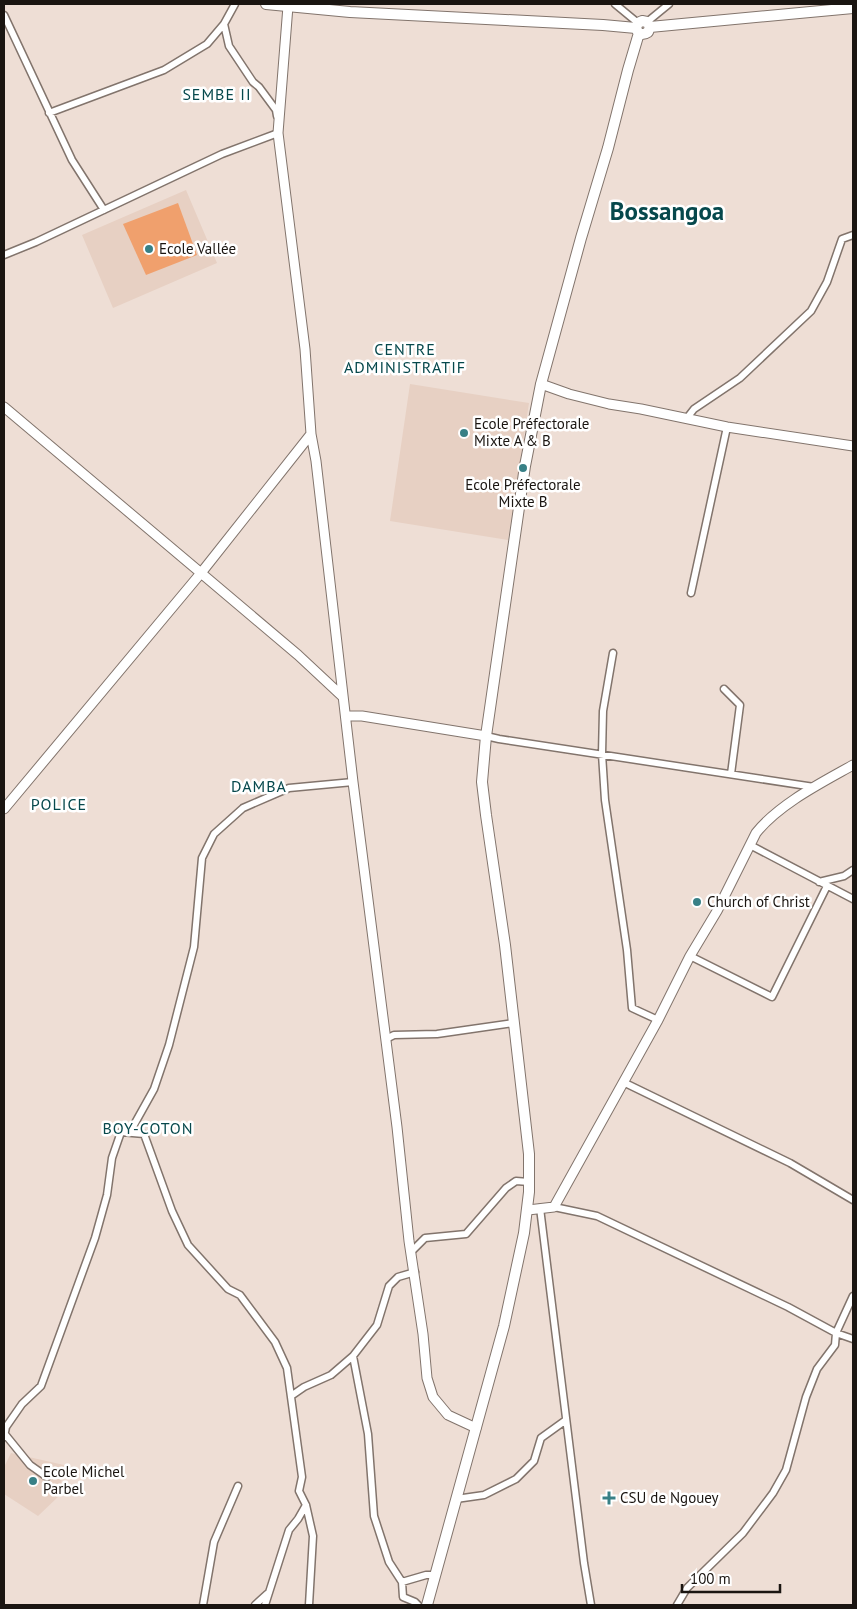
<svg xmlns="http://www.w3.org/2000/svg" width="857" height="1609" font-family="'PT Sans',sans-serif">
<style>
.built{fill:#e7d0c3}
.park{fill:#f0a06d}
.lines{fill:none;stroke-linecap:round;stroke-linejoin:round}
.street-casing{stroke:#82746c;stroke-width:9}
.secondary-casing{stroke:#82746c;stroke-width:11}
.primary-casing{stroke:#82746c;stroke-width:12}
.street{stroke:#fff;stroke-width:6}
.secondary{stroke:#fff;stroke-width:9}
.primary{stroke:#fff;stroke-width:10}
.poi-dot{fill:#388086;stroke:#fff;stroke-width:2}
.labels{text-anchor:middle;stroke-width:5;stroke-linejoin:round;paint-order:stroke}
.poi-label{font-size:15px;fill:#1a1511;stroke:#fff;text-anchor:start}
.neighbourhood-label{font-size:16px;letter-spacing:1px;fill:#06484c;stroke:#fff}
.town-label{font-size:25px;font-weight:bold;fill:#06484c;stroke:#fff}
</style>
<rect width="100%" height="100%" fill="#eeded5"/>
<path class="built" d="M186 190 217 263 113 308 82 235Z
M410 384 529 403 508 540 390 521Z
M11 1453 64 1465 59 1496 38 1516 4 1494V1467Z"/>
<path class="park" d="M178 203 197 255 146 275 123 224Z"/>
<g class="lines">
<defs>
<path id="street" d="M615 4 638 23
M4 15 72 160 104 210
M647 22 669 4
M224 24 229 46 253 82 259 87 276 110 277 116
M49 113 164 70 207 44 224 24 235 4
M4 255 36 242 222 154 278 133
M687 418 694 409 740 378 811 311 827 282 842 239 853 235
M691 593 727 427
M613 653 603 711 602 754 605 800 627 950 632 1008 658 1020
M724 689 740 705 731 774
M486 736 499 739 814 787
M750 845 853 899
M819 882 844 876 853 870
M690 956 772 997 827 886
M386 1039 394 1035 437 1034 514 1023
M623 1082 790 1163 853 1200
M130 1132 154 1089 169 1045 194 947 202 858 214 834 243 808 289 788 353 782
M554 1207 597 1216 788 1307 836 1333 853 1339
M540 1208 584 1563 591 1605
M411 1252 425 1238 466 1234 506 1188 516 1181 529 1182
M353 1356 368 1434 374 1516 389 1562 402 1582 426 1575H435
M291 1396 304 1387 331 1375 353 1356 377 1325 389 1286 398 1277 415 1272
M4 1433 30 1465 47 1477
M4 1437 6 1427 22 1404 41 1386 95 1238 107 1195 112 1158 121 1132 144 1134 172 1211 188 1245 228 1289 240 1295 275 1342 287 1368 302 1477 299 1491 306 1505 313 1536 309 1605
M456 1499 484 1495 516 1479 534 1461 541 1438 566 1420
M402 1582 403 1597 415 1602 418 1605
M203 1605 214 1542 238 1486
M255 1605 267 1594
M265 1605 289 1530 298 1519 306 1505
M677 1605 687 1588 743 1533 773 1493 786 1470 806 1397 817 1369 835 1345 836 1333 853 1296"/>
<path id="secondary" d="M288 6 278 133 305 349 311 434 316 461 353 782 397 1127 409 1241 423 1334 427 1378 433 1397 448 1415 476 1428
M541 384 569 394 609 404 641 409 727 427 853 446
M4 407 201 573 298 655 343 697
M347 716H362L486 736
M4 809 201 573 311 434
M528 1210 554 1207 658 1020 690 956 717 911 756 833C779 804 821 783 853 765"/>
<path id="primary" d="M266 4 350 12 603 25 636 28C638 34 642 36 648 32L650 27
M650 27 853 8
M636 28 638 23 642 21 647 22 650 27
M427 1605 504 1326 524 1233 529 1192V1154L505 945 486 815 482 782 486 736 525 466 541 384 581 238 608 148 628 70 639 33"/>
</defs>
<use href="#street" class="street-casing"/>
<use href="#secondary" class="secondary-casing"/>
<use href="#primary" class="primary-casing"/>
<use href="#street" class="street"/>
<use href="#secondary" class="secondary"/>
<use href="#primary" class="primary"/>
</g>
<g class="poi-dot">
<circle cx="149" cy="249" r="5"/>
<circle cx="464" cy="433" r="5"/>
<circle cx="523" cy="468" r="5"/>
<circle cx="697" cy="902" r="5"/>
<circle cx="33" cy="1481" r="5"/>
<path d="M606.5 1490.5h5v5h5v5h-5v5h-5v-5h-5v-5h5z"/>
</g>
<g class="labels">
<g class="poi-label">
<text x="159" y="254">Ecole Vallée</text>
<text x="474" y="429">Ecole Préfectorale<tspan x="474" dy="17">Mixte A &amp; B</tspan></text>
<text x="523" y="490" text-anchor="middle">Ecole Préfectorale<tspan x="523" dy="17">Mixte B</tspan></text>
<text x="707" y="907">Church of Christ</text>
<text x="43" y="1477">Ecole Michel<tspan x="43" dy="17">Parbel</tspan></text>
<text x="620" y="1503">CSU de Ngouey</text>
</g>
<g class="neighbourhood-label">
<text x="217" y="100">SEMBE II</text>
<text x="405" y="355">CENTRE<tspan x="405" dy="18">ADMINISTRATIF</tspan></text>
<text x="259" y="792">DAMBA</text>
<text x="59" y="810">POLICE</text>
<text x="148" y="1134">BOY-COTON</text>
</g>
<g class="town-label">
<text x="667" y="220">Bossangoa</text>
</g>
</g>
<rect width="857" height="1609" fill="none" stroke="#1a1511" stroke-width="10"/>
<path d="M682 1584v8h98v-8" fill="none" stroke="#1a1511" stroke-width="2.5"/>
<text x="690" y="1584" font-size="15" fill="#1a1511" stroke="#ffffff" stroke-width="4" paint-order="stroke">100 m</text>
</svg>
